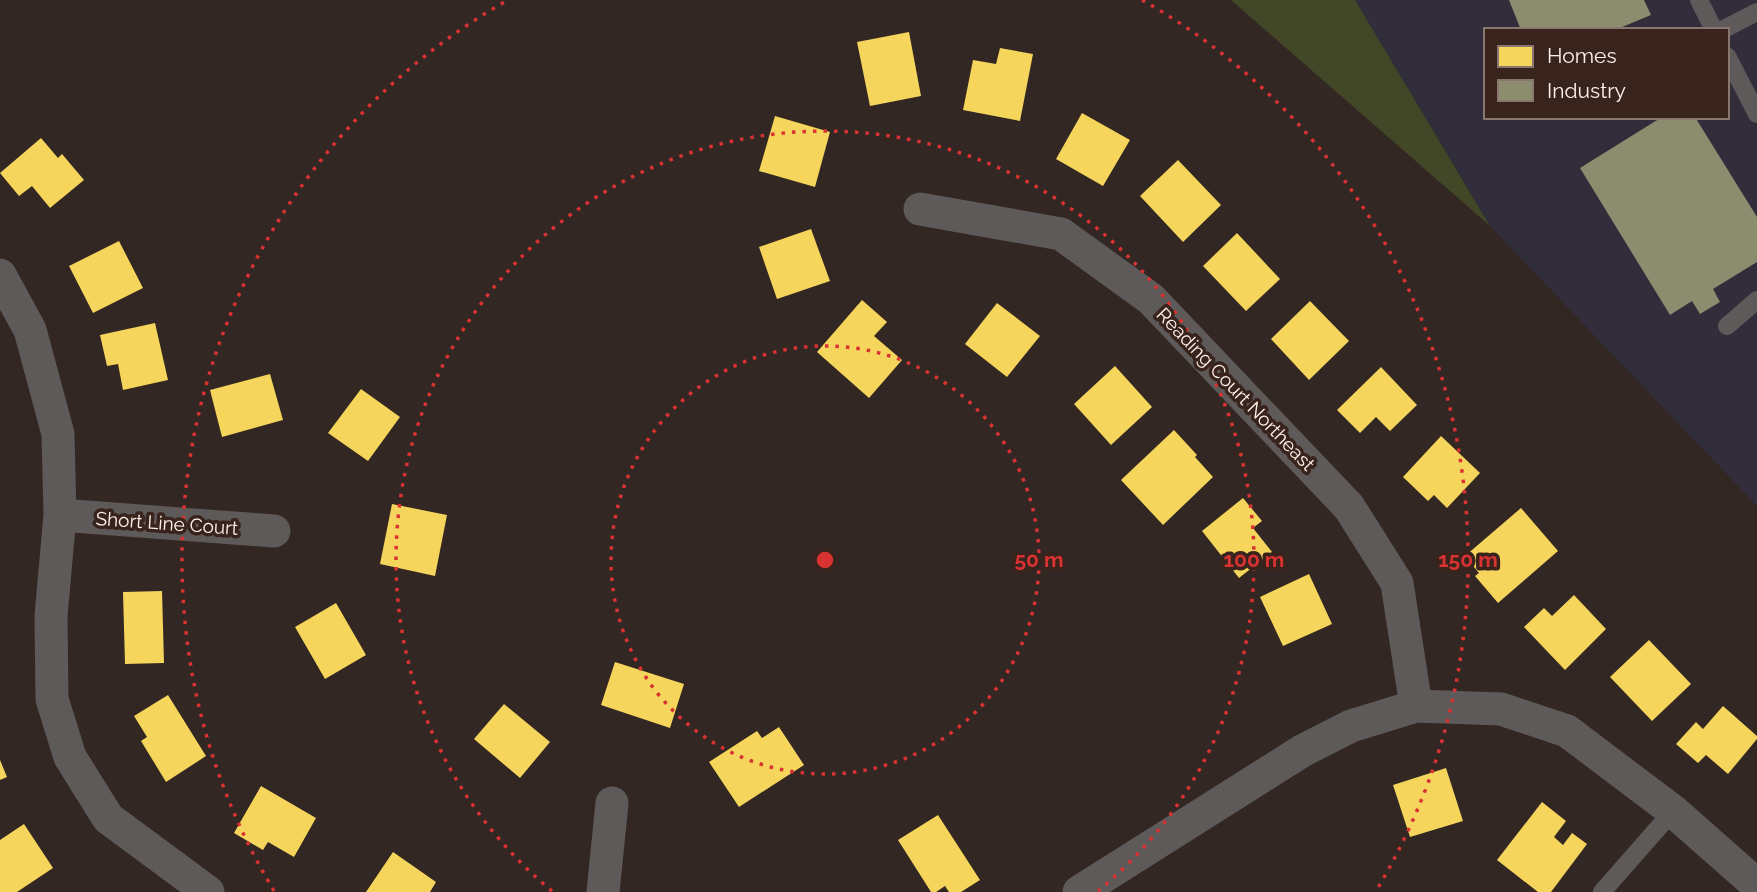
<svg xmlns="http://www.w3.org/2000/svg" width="1757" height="892" font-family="Raleway,sans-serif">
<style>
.industrial{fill:#312d3b;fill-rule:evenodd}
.green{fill:#424727}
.homes{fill:#f6d55c}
.industry{fill:#8c8c6e}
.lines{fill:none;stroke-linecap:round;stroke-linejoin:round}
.lane{stroke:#5f5a5a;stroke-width:18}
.street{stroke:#5f5a5a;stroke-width:33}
.ring{fill:none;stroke:#d83232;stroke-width:3.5;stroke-dasharray:3.5 7}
.labels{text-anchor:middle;stroke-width:7;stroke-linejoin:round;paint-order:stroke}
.street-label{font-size:19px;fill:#fff1eb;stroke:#38241c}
.centre{fill:#d83232;stroke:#38241c;stroke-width:3.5}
.ring-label{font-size:21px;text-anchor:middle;font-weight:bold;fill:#d83232;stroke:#38241c;stroke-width:7;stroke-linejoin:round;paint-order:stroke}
</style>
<rect width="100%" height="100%" fill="#322722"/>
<path class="industrial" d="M1355 0H1757V506L1490 226ZM1486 30H1727V117H1486Z"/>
<path class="green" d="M1231 0H1355L1490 226Z"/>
<path class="homes" d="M909 32 921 96 870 106 857 42Z
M1000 48 1033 54 1020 121 963 110 973 60 996 64Z
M1082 113 1130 140 1103 186 1056 159Z
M775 116 830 132 815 187 759 171Z
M41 138 58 158 62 154 84 180 50 208 32 186 19 196 0 173Z
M1178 160 1221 205 1183 242 1140 196Z
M811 229 830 281 777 299 759 247Z
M1237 233 1280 279 1246 311 1203 266Z
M119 241 143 288 93 313 69 266Z
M862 300 887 322 874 336 902 360 869 398 817 352Z
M1310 301 1349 341 1309 380 1271 339Z
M997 303 1040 336 1007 377 965 344Z
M155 323 168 380 123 390 118 364 107 366 100 335Z
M1115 366 1152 407 1111 445 1074 404Z
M1381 367 1417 405 1390 431 1376 417 1360 433 1337 410Z
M270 374 283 420 222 437 210 390Z
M361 389 400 417 368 461 328 433Z
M1174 430 1197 455 1195 457 1213 477 1163 525 1121 480Z
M1441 436 1480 473 1447 508 1434 495 1428 501 1403 477Z
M1243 498 1262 521 1253 528 1272 552 1239 578 1202 531Z
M392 504 447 515 435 576 380 564Z
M1521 508 1558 551 1498 603 1475 576 1479 573 1465 556Z
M1309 574 1332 624 1283 646 1260 597Z
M162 591 164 663 125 664 123 592Z
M1574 595 1606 629 1565 670 1524 627 1544 608 1552 616Z
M336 603 366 655 325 679 295 627Z
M1649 640 1691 684 1652 721 1610 677Z
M615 662 684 684 670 728 601 705Z
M168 695 206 756 166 782 141 741 147 737 134 716Z
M504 704 550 742 520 778 474 739Z
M1723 706 1757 736V739L1728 774 1706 755 1698 763 1676 744 1696 722 1703 729Z
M779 727 804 765 739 807 709 762 757 731 762 738Z
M0 760 7 777 0 780Z
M1446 768 1463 821 1410 837 1393 785Z
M261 786 316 818 294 857 268 842 263 850 234 833Z
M1542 802 1566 821 1554 837 1563 845 1572 833 1587 844 1551 892H1538L1497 860Z
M938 815 980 880 961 892H949L945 886 936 892H931L898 840Z
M24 824 53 868 17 892H0V840Z
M393 852 436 882 430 892H366Z"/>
<path class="industry" d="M1509 0H1644L1651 15 1615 30H1521Z
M1662 117H1695L1757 217V262L1713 289 1720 302 1700 314 1692 301 1670 315 1580 168Z"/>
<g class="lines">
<path class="lane" d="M1699 0 1714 30
M1722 30 1757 12
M1727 56 1757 114
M1727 326 1757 300
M1602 892 1673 811"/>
<path class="street" d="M920 209 1061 234 1151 299 1349 507 1397 583 1416 706
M0 275 30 330 58 434 60 515 51 616 52 699 70 757 108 818 208 892
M60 515 274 531
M603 892 612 803
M1079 892 1302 751 1351 726 1416 706 1501 709 1567 731 1673 811 1757 885"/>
</g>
<g class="ring">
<circle cx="825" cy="560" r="214"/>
<path d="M552 891A429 429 0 1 1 1098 891"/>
<path d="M274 891A643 643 0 0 1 508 0M1142 0A643 643 0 0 1 1376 891"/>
</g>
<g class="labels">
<g class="street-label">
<text transform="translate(1236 389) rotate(46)" y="7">Reading Court Northeast</text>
<text transform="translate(167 523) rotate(4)" y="7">Short Line Court</text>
</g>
</g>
<circle cx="825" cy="560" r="10" class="centre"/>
<g class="ring-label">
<text x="1039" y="567">50 m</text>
<text x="1254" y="567">100 m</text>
<text x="1468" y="567">150 m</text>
</g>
<rect x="1484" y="28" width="245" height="91" fill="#38241c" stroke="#88766f" stroke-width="2"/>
<rect x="1498" y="46" width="35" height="21" fill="#f6d55c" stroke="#88766f" stroke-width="2"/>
<text x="1547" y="63" font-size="21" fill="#fff1eb">Homes</text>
<rect x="1498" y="80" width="35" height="21" fill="#8c8c6e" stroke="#88766f" stroke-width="2"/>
<text x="1547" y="98" font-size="21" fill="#fff1eb">Industry</text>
</svg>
